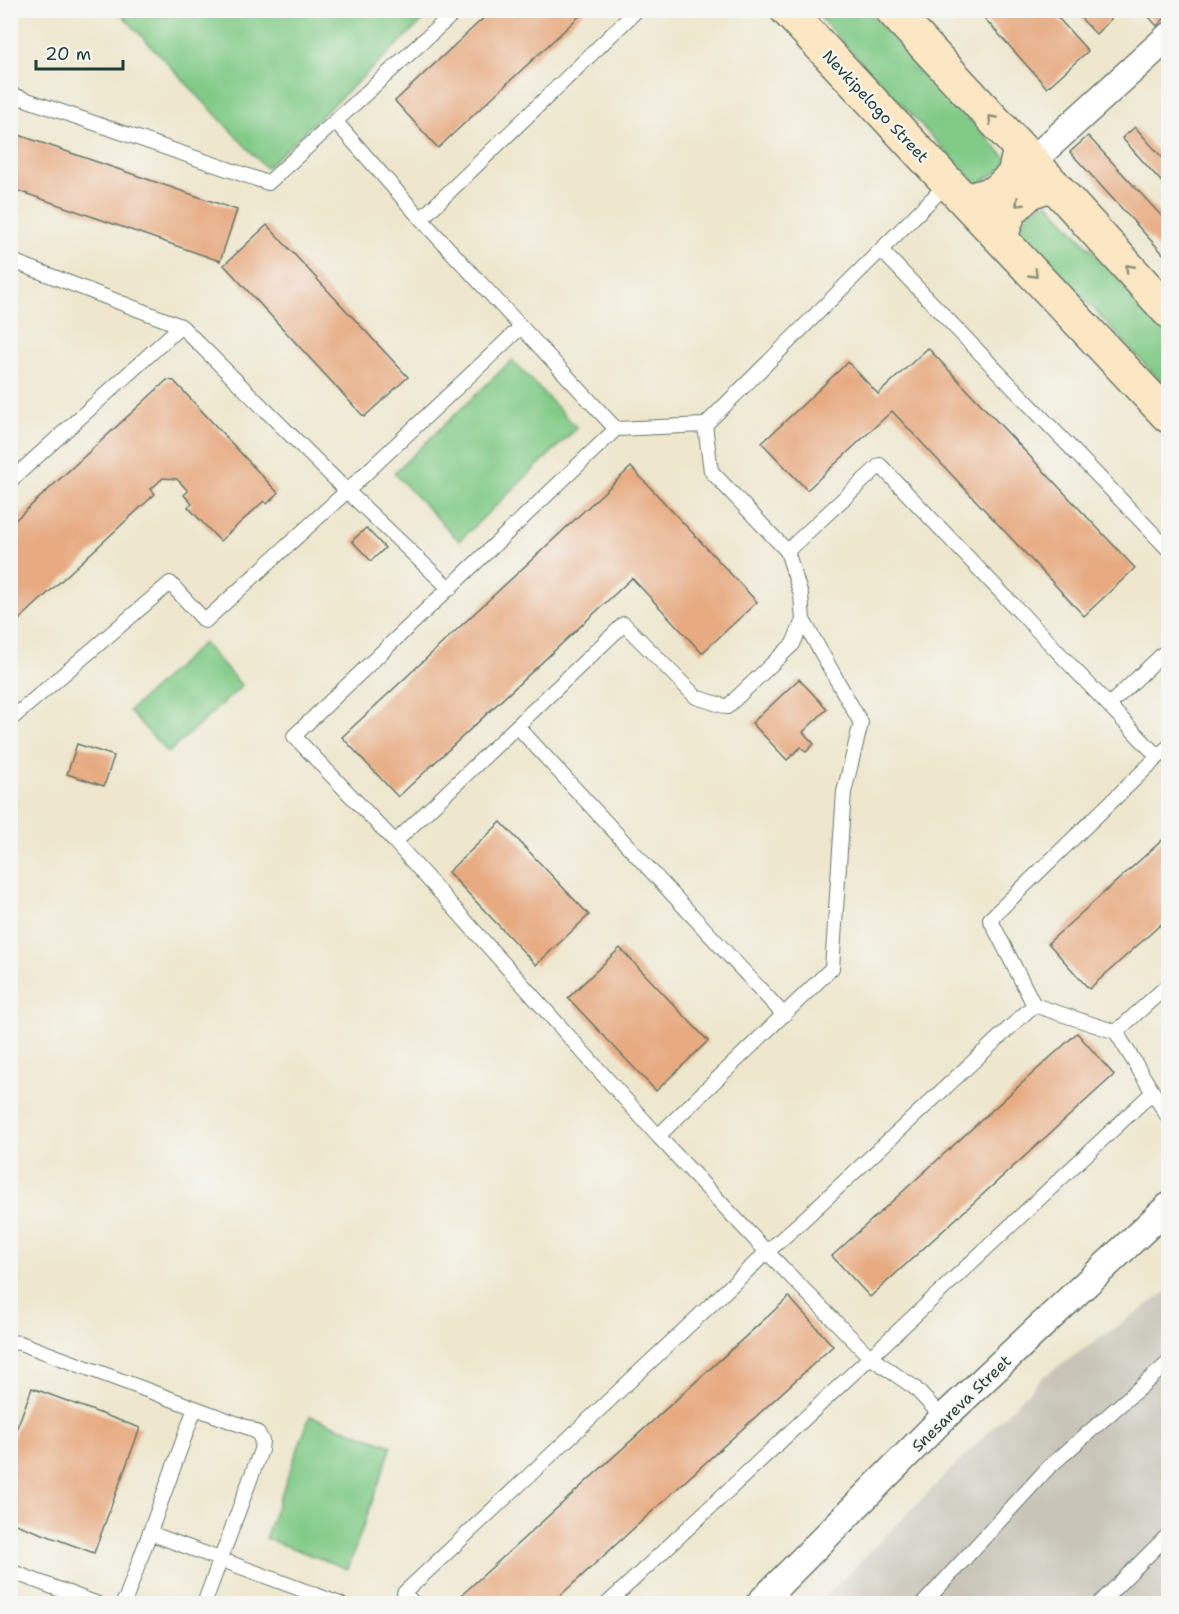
<svg xmlns="http://www.w3.org/2000/svg" width="1179" height="1614" font-family="'Shantell Sans',sans-serif">
<style>
.industrial{fill:#c8c4b8}
.green{fill:#81cb87;stroke:#50845e;stroke-width:1.5}
.building{fill:#e7aa81}
.lines{fill:none;stroke-linecap:round;stroke-linejoin:round}
.lane-casing{stroke:#67786a;stroke-width:16}
.street-casing{stroke:#67786a;stroke-width:30}
.secondary-casing{stroke:#67786a;stroke-width:36}
.lane{stroke:#fff;stroke-width:14}
.street{stroke:#fff;stroke-width:27}
.secondary{stroke:#fbe7c3;stroke-width:33}
.oneway{stroke:#8d927c}
.labels{text-anchor:middle;stroke-width:4.5;stroke-linejoin:round;paint-order:stroke}
.street-label{font-size:16px;fill:#1f3d34;stroke:#f6f6f2}
</style>
<rect width="100%" height="100%" fill="#f6f6f2"/>
<filter id="ink" filterUnits="userSpaceOnUse"><feTurbulence type="fractalNoise" baseFrequency=".0167" numOctaves="2"/><feDisplacementMap in="SourceGraphic" scale="12" xChannelSelector="R" yChannelSelector="G"/><feConvolveMatrix kernelMatrix="1 2 1 2 8 2 1 2 1" color-interpolation-filters="sRGB"/></filter>
<filter id="wash" filterUnits="userSpaceOnUse"><feTurbulence type="fractalNoise" baseFrequency=".008" numOctaves="4" result="noise"/><feDisplacementMap in="SourceGraphic" scale="24" xChannelSelector="R" yChannelSelector="G"/><feGaussianBlur stdDeviation="1.35" result="paint"/><feColorMatrix in="noise" values="0 0 0 0 0 0 0 0 0 0 0 0 0 0 0 0 0 1.4 0 .05"/><feComposite in="paint" operator="in"/></filter>
<g filter="url(#wash)">
<rect width="100%" height="100%" fill="#eee7ce"/>
<path class="industrial" d="M1168 1291V1603L818 1604 1043 1377Z"/>
<path class="green" d="M118 11H433L266 168Z
M814 11H868L1006 158V166L977 185Z
M1048 203 1168 333V389L1020 230C1023 218 1035 205 1048 203Z
M512 360 577 428 459 541 394 473Z
M203 643 242 686 168 753 129 711Z
M310 1416 392 1446 348 1569 265 1538Z"/>
<g id="blocks">
<path class="building" d="M492 10H586L438 148 395 101Z
M977 10H1051L1088 51 1047 88Z
M1073 10H1103L1111 19 1096 34Z
M1143 10H1168V15L1157 26Z
M1135 127 1168 164V189L1122 138Z
M10 132 237 210 220 261 10 188Z
M1088 136 1168 223V259L1070 152Z
M267 225 408 377 364 417 224 265Z
M928 348 1135 568 1084 616 892 411 807 490 762 443 848 362 878 394Z
M167 380 174 381 278 493 267 504 264 501 220 541 188 507 192 504 184 495 188 491 177 479 163 478 151 489 155 494 10 628V525Z
M631 467 757 602 702 653 632 578 398 797 342 737Z
M366 528 385 548 371 561 352 541Z
M799 679 827 709 803 732 814 744 806 752 801 747 787 760 752 723Z
M77 744 114 756 104 786 67 774Z
M501 822 589 915 536 965 448 872Z
M1168 835V918L1089 989 1048 943Z
M620 948 708 1041 656 1091 568 998Z
M1077 1033 1114 1075 870 1297 832 1256Z
M789 1297 833 1346 551 1604H459L456 1600Z
M32 1388 140 1428 94 1553 10 1522V1446Z"/>
</g>
</g>
<g filter="url(#ink)">
<use href="#blocks" fill-opacity="0" stroke="#67786a" stroke-width="1.5"/>
<g class="lines">
<defs>
<path id="lane" d="M10 94 268 183 457 10
M336 122 421 219 616 429 705 425 948 183
M421 219 637 10
M881 250 1168 549
M10 260 181 326 347 491 450 589
M705 425 711 471 787 551 880 465 1158 757
M616 429 294 736 395 842 658 1136 832 968 844 792 861 723 803 620
M10 481 181 326
M1109 705 1168 649
M10 720 170 583 205 621 347 491 521 327
M517 726 784 1015
M395 842 624 624 696 697 727 707 793 644 803 620 801 595 787 551
M1034 1005 990 919 1168 747
M1116 1032 1168 1117
M658 1136 767 1252 870 1357 915 1388 943 1418
M10 1342 20 1343 249 1428 258 1433 262 1441 261 1450 204 1604
M150 1533 340 1604
M10 1571 98 1604
M122 1604 126 1598 195 1408
M414 1604 404 1593 767 1252 803 1220 1034 1005 1116 1032 1168 985
M607 1604 1153 1092
M923 1604 1048 1468 1168 1363
M1099 1604 1168 1535"/>
<path id="street" d="M1032 161 1168 37
M759 1604 943 1418 1168 1207"/>
<path id="secondary" d="M787 10 965 201 1168 416
M892 10 1032 161 1168 311
M965 201 995 193 1014 175 1020 148
M1000 238 1010 211 1030 192 1053 184"/>
</defs>
<use href="#lane" class="lane-casing"/>
<use href="#street" class="street-casing"/>
<use href="#secondary" class="secondary-casing"/>
<use href="#lane" class="lane"/>
<use href="#street" class="street"/>
<use href="#secondary" class="secondary"/>
</g>
<defs><path id="oneway-chevron" d="M-2-3.5L2.5 0L-2 3.5" fill="none" stroke-width="1.6" stroke-linecap="round" stroke-linejoin="round" transform="scale(1.5)"/></defs>
<g class="oneway">
<use href="#oneway-chevron" transform="translate(992 119) rotate(-133)"/>
<use href="#oneway-chevron" transform="translate(1019 203) rotate(136)"/>
<use href="#oneway-chevron" transform="translate(1129 268) rotate(-132)"/>
<use href="#oneway-chevron" transform="translate(1034 274) rotate(46)"/>
</g>
</g>
<g class="labels">
<g class="street-label">
<text transform="translate(876 106) rotate(47)" y="6">Nevkipelogo Street</text>
<text transform="translate(961 1403) rotate(-44)" y="6">Snesareva Street</text>
</g>
</g>
<rect width="1179" height="1614" fill="none" stroke="#f6f6f2" stroke-width="36"/>
<path d="M36 60v9h87v-9" fill="none" stroke="#1f3d34" stroke-width="3"/>
<text x="45" y="60" font-size="18" fill="#1f3d34" stroke="#f6f6f2" stroke-width="4.5" paint-order="stroke">20 m</text>
</svg>
